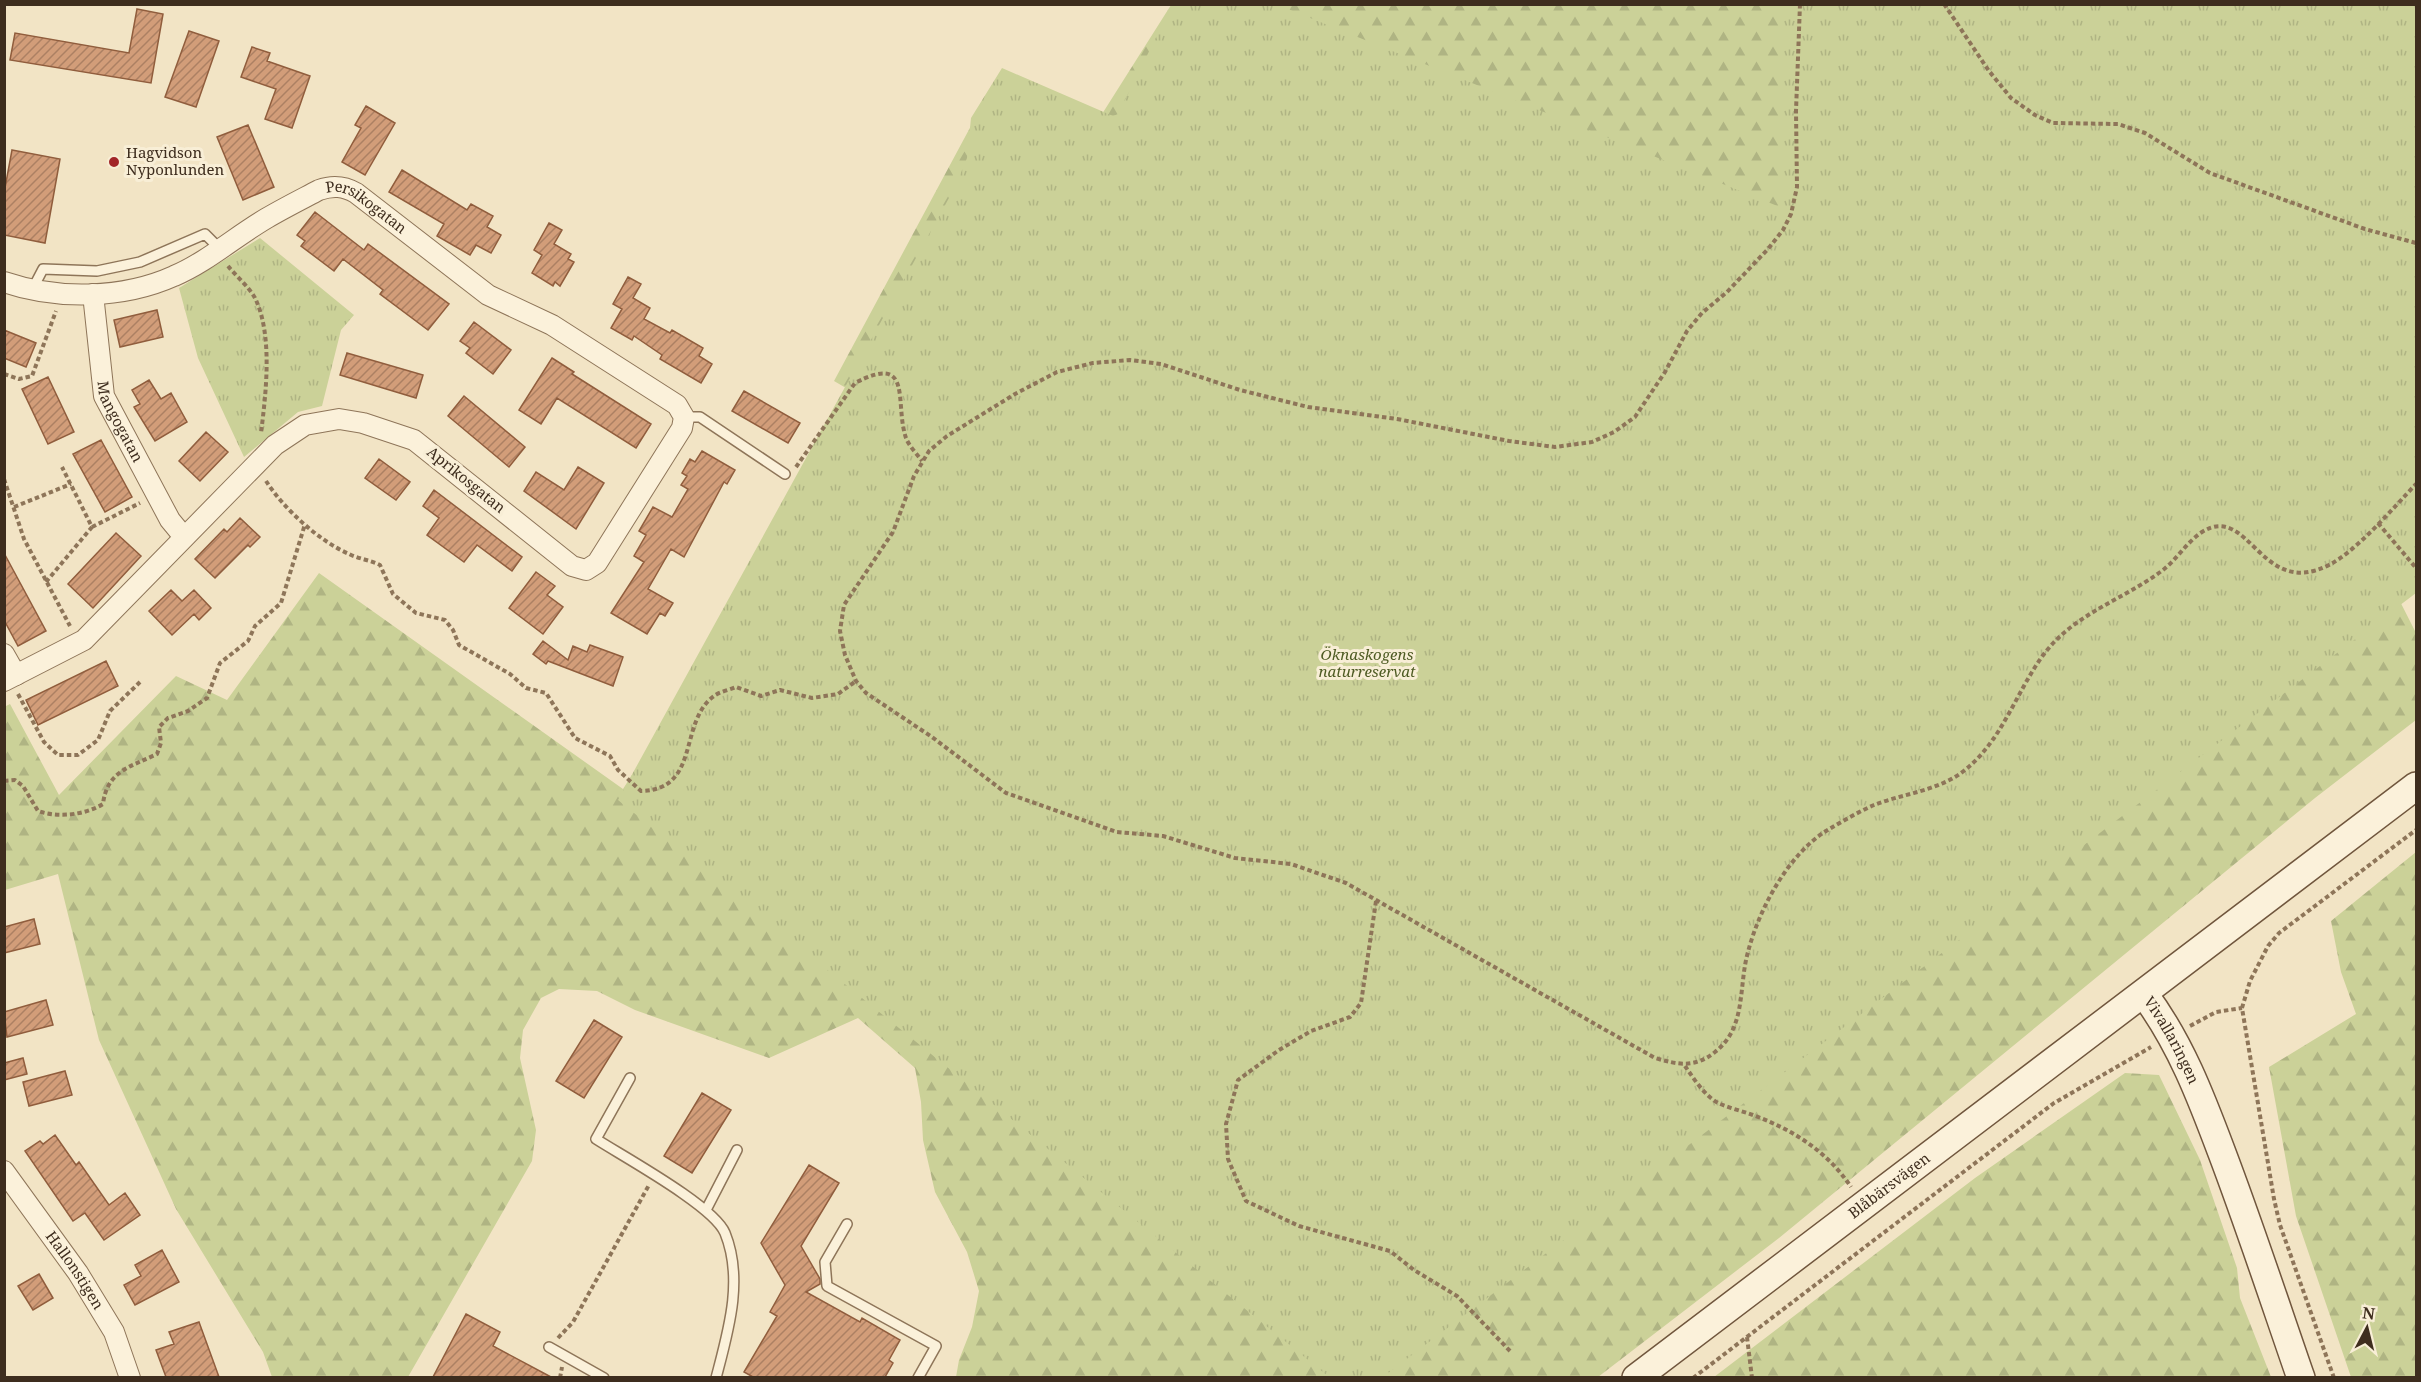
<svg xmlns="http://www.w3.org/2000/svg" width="2421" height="1382" font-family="'Noto Serif',serif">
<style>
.forest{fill:url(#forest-firs)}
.park{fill:url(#park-tufts)}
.building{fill:url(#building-hatch);stroke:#905d3d;stroke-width:1.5}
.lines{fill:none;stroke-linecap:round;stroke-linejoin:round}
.lane-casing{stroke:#8e7559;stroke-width:12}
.street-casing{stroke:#8e7559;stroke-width:22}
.secondary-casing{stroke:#70563d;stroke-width:30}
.path{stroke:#8e7559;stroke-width:4;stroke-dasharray:4.5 3;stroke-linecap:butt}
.lane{stroke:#fbf1da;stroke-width:9}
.street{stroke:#fbf1da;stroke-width:20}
.secondary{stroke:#fbf1da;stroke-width:27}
.poi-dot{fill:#a22528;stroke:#f8eed6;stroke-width:2}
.labels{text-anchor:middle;stroke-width:6;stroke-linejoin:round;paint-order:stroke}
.poi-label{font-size:15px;fill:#3e2d1e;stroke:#f8eed6;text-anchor:start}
.street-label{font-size:15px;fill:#3e2d1e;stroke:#f8eed6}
.park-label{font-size:15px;font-style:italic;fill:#4e5b23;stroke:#f8eed6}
</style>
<defs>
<pattern id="forest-firs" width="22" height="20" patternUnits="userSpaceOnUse" patternTransform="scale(1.5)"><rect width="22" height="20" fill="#cbd198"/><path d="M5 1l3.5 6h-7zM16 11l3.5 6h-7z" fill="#afb483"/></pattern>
<pattern id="park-tufts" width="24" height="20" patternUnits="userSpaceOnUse" patternTransform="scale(1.5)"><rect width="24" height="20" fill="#cbd198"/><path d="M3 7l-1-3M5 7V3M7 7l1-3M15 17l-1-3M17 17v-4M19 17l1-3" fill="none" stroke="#afb483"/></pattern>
<pattern id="building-hatch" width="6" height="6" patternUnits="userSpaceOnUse" patternTransform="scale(1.5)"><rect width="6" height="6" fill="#d29d79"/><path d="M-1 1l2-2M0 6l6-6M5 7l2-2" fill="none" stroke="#ac8063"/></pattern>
</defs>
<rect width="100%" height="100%" fill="#f2e4c5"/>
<path class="forest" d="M1171 5H2416L2380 562 2416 633V720L2315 798 1779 1238 1598 1377H956L959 1360 972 1327 979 1291 967 1252 935 1192 923 1140 921 1102 915 1068 858 1018 769 1058 635 1010 597 991 559 989 541 998 523 1030 520 1058 536 1130 532 1161 408 1377H272L263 1352 176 1209 99 1040 58 874 5 890 4 707 10 704 59 795 176 676 227 700 319 573 623 789 870 402 834 381 994 83 1090 133Z
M2416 852V1377H2351L2296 1216 2269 1067 2356 1014 2341 972 2331 921Z
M2125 1073 2159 1075 2200 1160 2237 1268 2240 1298 2271 1377H1714L1975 1178Z"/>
<path class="park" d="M1172 5H1278L1780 207 1784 5H2416V593L1383 1377H1329L618 800 955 187 967 158 971 118 1002 68 1113 116 1118 114Z
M260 238 354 315 341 330 322 406 298 412 244 457 198 358 179 288Z"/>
<path class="building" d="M137 9 163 14 151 83 10 60 15 33 129 53Z
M189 31 219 41 196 107 165 97Z
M252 47 270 53 267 61 310 76 292 128 265 119 276 89 241 77Z
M366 106 395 123 365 175 342 162 361 128 355 125Z
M248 125 274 187 243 200 217 137Z
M12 150 60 159 45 243 4 235V193Z
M402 170 467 210 471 204 493 216 487 227 501 235 491 253 476 245 470 255 437 236 444 224 389 192Z
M315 212 364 250 368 244 449 304 428 330 380 294 383 290 343 259 334 271 301 246 305 241 297 235Z
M549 223 562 230 554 244 571 254 568 259 574 262 560 286 555 282 553 286 532 273 542 255 534 250Z
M628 277 641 284 633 298 650 308 644 319 670 333 672 330 703 348 699 356 712 364 701 383 660 359 662 355 634 336 632 340 611 328 622 309 613 304Z
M157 310 163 337 120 347 114 320Z
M474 322 511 350 493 374 466 353 470 348 460 341Z
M4 330 36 343 26 367 4 358Z
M347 353 423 375 416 398 340 375Z
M552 358 574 372 572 374 651 424 636 448 557 398 541 424 519 410Z
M48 377 74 432 48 444 22 389Z
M149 380 161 399 171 393 187 422 155 441 134 407 140 404 132 390Z
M744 391 800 423 788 443 732 411Z
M464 396 525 447 509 467 448 416Z
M206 432 228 452 200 481 179 461Z
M101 440 132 497 105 512 73 454Z
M702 451 735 470 727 484 724 482 684 557 671 549 648 589 673 603 665 616 660 613 647 634 611 613 644 562 634 556 646 535 639 531 653 507 672 517 688 489 681 485 687 476 682 473 690 459 695 462Z
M379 459 410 482 396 500 365 478Z
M578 467 604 483 576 529 524 491 536 472 564 490Z
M434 490 522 557 512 571 477 545 464 562 427 535 439 518 423 506Z
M240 518 260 537 250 547 248 545 215 578 195 559 224 529 227 532Z
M116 533 141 556 93 608 68 584Z
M4 553 46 631 18 646 4 620Z
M536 572 555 586 547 595 563 607 543 634 509 608Z
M171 590 182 601 194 590 211 608 199 620 194 614 172 635 149 611Z
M543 641 568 660 573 646 587 652 590 645 623 657 613 686 548 661 546 664 533 654Z
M106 661 118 686 38 725 26 700Z
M34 919 40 944 4 953V927Z
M46 1000 53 1025 7 1037 4 1012Z
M594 1020 622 1037 584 1098 556 1081Z
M23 1058 27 1074 4 1080V1063Z
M65 1071 72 1095 29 1106 23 1082Z
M702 1093 731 1110 692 1173 664 1156Z
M55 1135 76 1165 79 1162 109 1205 125 1193 140 1215 104 1240 85 1213 73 1221 25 1151 40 1141 43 1144Z
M809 1165 839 1183 801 1246 820 1279V1284L806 1292 860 1322 862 1318 900 1340 889 1360 893 1363 885 1377H753L744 1372 777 1316 770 1312 785 1285 761 1243Z
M162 1250 179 1282 135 1305 124 1285 141 1276 135 1265Z
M39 1274 53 1298 33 1310 18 1286Z
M466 1314 500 1332 493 1346 551 1377H433Z
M199 1322 219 1377H166L156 1350 174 1344 169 1332Z"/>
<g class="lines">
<defs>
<path id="lane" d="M32 290 43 269 97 271 140 262 205 234 220 249
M684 417H700L785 474
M630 1078 596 1139C624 1157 714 1206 725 1233 744 1280 728 1332 716 1378
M706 1210 737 1150
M847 1224 825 1262 827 1286 936 1346 918 1378
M549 1347 604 1378"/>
<g id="street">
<path id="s1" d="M4 282C57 300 123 299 174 276 207 262 236 236 267 218 284 208 302 199 319 190 333 185 344 186 356 193L488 295 552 325 677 405 684 417 682 428 597 563 586 570 572 566 414 440 363 423 339 419 305 425 275 445 84 640 4 681"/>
<path id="s2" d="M93 294 104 396 170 520 184 537"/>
<path d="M4 654 16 675"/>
<path id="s3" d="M4 1171 78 1273 114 1332 130 1378"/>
</g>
<g id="secondary">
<path id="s4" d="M2144 994C2180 1042 2201 1097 2222 1153 2250 1227 2275 1303 2301 1378"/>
<path id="s5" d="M1636 1378 2416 786"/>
</g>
</defs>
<use href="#lane" class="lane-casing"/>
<use href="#street" class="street-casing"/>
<use href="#secondary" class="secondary-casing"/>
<path class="path" d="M1800 4 1796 111 1797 187 1791 214 1783 230 1768 249 1727 292 1702 313 1687 331 1665 372 1635 417 1614 432 1592 442 1555 447 1509 441 1397 419 1308 407 1240 390 1161 364 1130 360 1093 363 1057 372 1015 394 947 436 929 451 914 476 893 532 844 605 840 631 845 655 856 681 866 693 932 737 1006 793 1117 832 1163 836 1235 858 1291 864 1346 883 1655 1058C1679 1065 1695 1068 1715 1052 1747 1027 1738 987 1748 952 1759 909 1788 855 1826 831 1841 822 1858 812 1874 805 1902 794 1936 791 1961 773 2002 743 2015 693 2044 654 2075 613 2123 600 2163 570 2177 559 2187 542 2202 532 2250 502 2260 600 2329 565 2358 550 2394 507 2416 484
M1944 4 1989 71 2011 98 2035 115 2053 123 2118 124 2145 133 2210 173 2365 229 2416 243
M228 266C236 276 249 287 255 298 273 335 266 393 261 433
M4 374 19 379 32 376 56 311
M796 467 855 383C914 352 894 403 906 438 909 446 917 454 922 461
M4 479 24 539 70 626
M266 481C284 509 319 541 349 554 359 559 370 560 380 565L393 594 416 613 445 620 453 630 459 645 510 674 526 688 546 693 575 738 610 756 618 770 641 791C701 790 678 722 714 696 719 692 729 690 736 687L761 696 780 690 812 698 838 694 856 681
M14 507 71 484
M2378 523 2416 568
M92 527 140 503
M46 582 92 527 62 467
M18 694 44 742 58 755H78L98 740 110 711 140 682
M4 781 15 780 23 786 38 811C58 818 85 815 103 804 107 771 130 767 157 754L161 743 159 727 168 718 188 711 207 698 220 663 248 641 255 626 281 603 305 524
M1376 901 1361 1003 1350 1017 1311 1031 1279 1050 1238 1080 1226 1124 1228 1159 1246 1201 1299 1226 1390 1251 1414 1270 1457 1296 1510 1351
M2190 1026 2216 1012 2242 1008
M1685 1066C1694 1079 1704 1095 1718 1103 1729 1108 1742 1111 1753 1115 1793 1130 1827 1151 1851 1187
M1747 1337 1752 1378
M558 1338 573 1322 649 1185
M560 1378 562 1367
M1693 1378 2054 1103 2151 1047
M2334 1378 2280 1225 2274 1199 2242 1008 2250 981 2268 946 2279 933 2416 830"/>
<use href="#lane" class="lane"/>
<use href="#street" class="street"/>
<use href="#secondary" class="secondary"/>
</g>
<circle class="poi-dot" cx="114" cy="162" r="6"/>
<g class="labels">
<g class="poi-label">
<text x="126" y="158">Hagvidson<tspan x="126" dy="17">Nyponlunden</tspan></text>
</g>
<g class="street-label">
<text dy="5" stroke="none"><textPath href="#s1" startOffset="396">Persikogatan</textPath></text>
<text dy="5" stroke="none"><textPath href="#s2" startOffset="132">Mangogatan</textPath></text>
<text transform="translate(466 480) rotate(39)" y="5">Aprikosgatan</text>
<text dy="5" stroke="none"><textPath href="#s4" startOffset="54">Vivallaringen</textPath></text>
<text dy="5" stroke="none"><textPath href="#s5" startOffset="318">Blåbärsvägen</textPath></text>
<text dy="5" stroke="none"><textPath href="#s3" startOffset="122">Hallonstigen</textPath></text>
</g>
<g class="park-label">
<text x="1367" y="660">Öknaskogens<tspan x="1367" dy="17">naturreservat</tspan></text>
</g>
</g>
<rect width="2421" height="1382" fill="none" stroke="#3e2d1e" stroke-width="12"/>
<g transform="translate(2367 1328) rotate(7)" stroke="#f8eed6" stroke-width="4.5" paint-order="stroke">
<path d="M0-4.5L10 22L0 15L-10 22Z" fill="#3e2d1e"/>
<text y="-9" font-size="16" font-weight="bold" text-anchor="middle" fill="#3e2d1e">N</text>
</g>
</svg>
